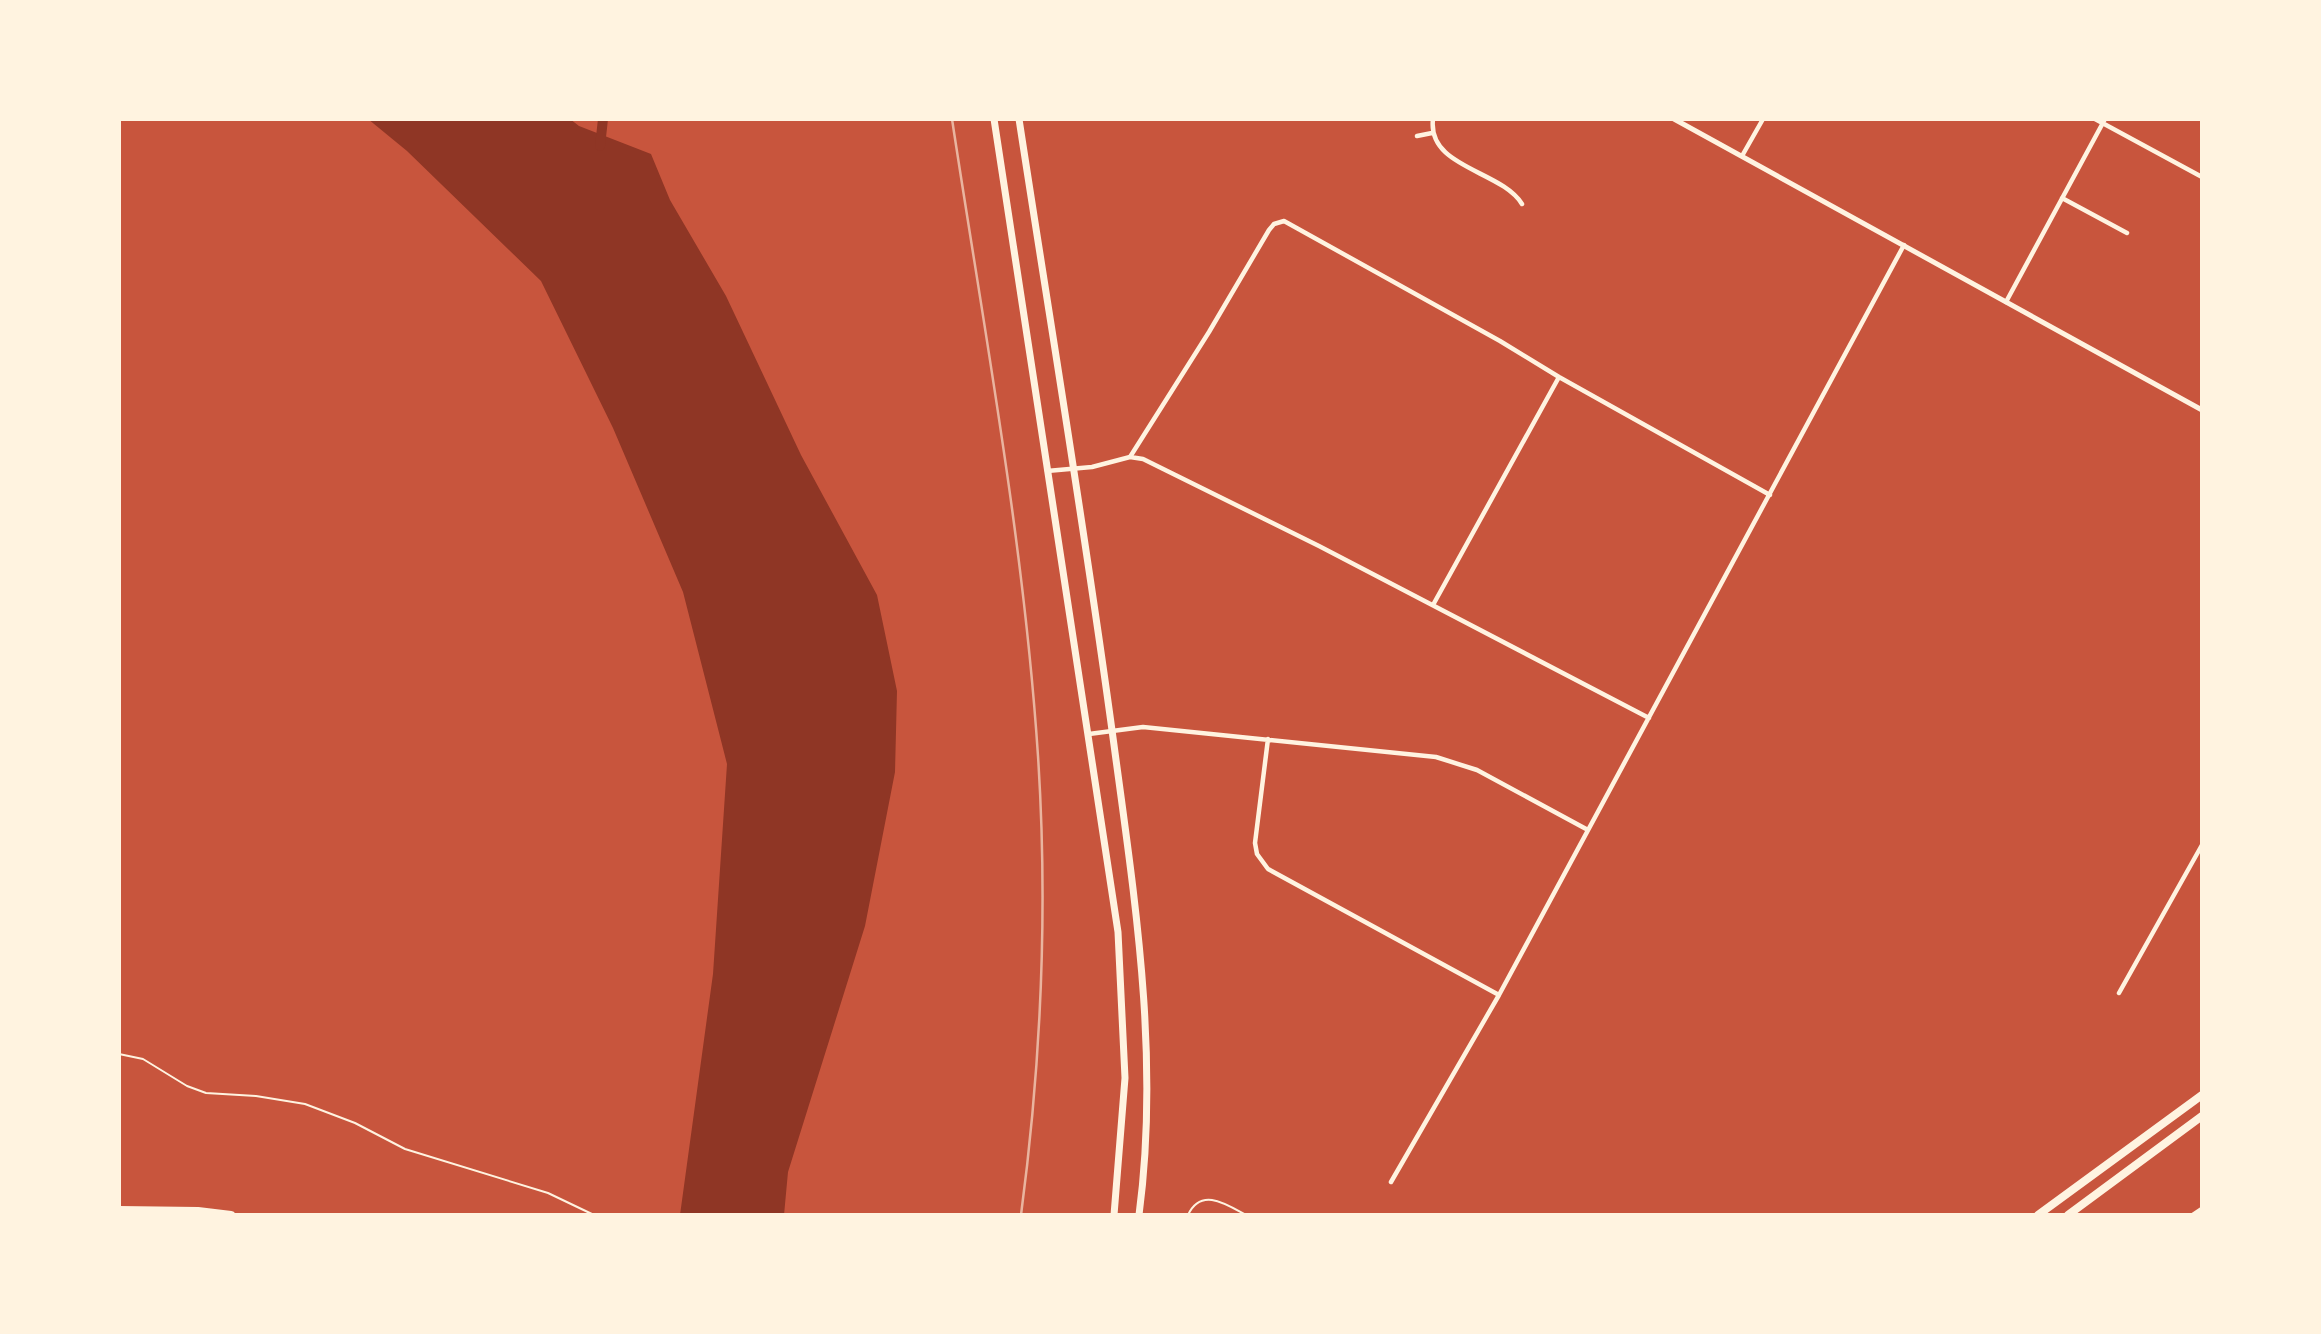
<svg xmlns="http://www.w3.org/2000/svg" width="2321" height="1334" font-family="Arial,sans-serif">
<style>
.water{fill:#8f3625}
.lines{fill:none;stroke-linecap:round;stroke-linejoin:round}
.canal{stroke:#8f3625;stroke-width:10}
.path{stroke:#fff3e0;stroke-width:2}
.service{stroke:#fff3e0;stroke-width:2}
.minor{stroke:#fff3e0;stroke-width:4.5}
.tertiary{stroke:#fff3e0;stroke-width:5}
.primary{stroke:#fff3e0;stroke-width:7}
.motorway{stroke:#fff3e0;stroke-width:8}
.rail{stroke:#e9b49f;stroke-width:2.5}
</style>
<rect width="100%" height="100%" fill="#c8553d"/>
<path class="water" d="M368 119H570L579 126 651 154 670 200 726 296 801 455 877 595 897 691 895 772 865 926 788 1172 784 1215H680L713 974 727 764 683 592 613 428 541 281 407 151Z"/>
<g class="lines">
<path class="canal" d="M600 146 603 119"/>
<path class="path" d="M119 1054 143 1059 187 1086 206 1093 256 1096 305 1104 355 1123 405 1149 548 1193 594 1215"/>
<path class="service" d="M1188 1215C1201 1187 1226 1204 1246 1215"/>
<path class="minor" d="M1433 119C1427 168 1501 170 1522 204
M2095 119 2202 177
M1417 136 1432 133
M1742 156 1763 119
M2062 198 2127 233
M2006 302 2105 119
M1130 457 1209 332 1269 230 1274 224 1284 221 1500 341 1559 377 1770 495
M1047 471 1092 467 1130 457 1143 459 1319 546 1649 718
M1433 605 1559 377
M1089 734 1143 727 1436 757 1477 770 1588 830
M1268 739 1255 843 1257 854 1268 869 1499 995
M2119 993 2202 845
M1391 1182 1499 995 1904 245"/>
<path class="tertiary" d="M1674 119 2202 410
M2193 1215 2202 1209"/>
<path class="primary" d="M994 119 1118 932 1125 1078 1114 1215
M1019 119C1051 328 1086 536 1114 745 1135 901 1160 1058 1139 1215"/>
<path class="motorway" d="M119 1210 198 1211 231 1215
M2038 1215 2202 1095
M2068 1215 2202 1116"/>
<path class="rail" d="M952 119C984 330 1024 543 1038 756 1048 909 1041 1064 1021 1215"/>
</g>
<rect width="2321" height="1334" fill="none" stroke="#fff3e0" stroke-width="242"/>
</svg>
